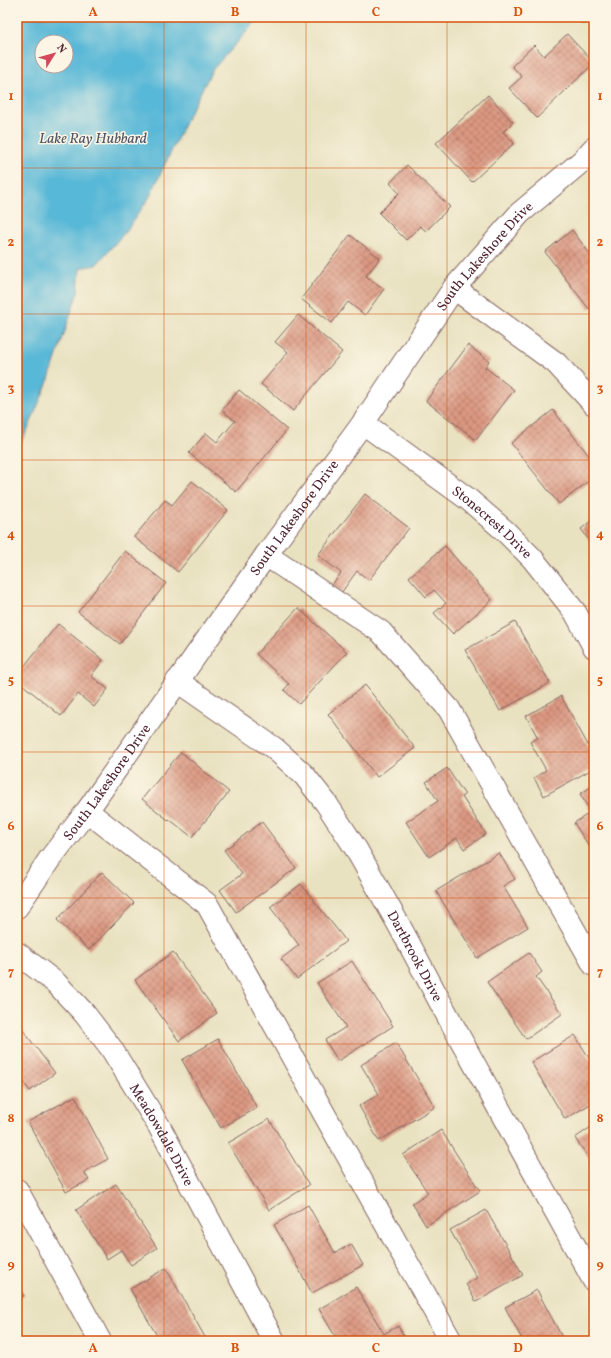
<svg xmlns="http://www.w3.org/2000/svg" width="611" height="1358" font-family="Vollkorn,serif">
<style>
.water{fill:#59b8d7;stroke:#526c81;fill-rule:evenodd}
.building{fill:url(#building-cross-hatch)}
.lines{fill:none;stroke-linecap:round;stroke-linejoin:round}
.minor-casing{stroke:#826360;stroke-width:24}
.minor{stroke:#fff;stroke-width:22}
.grid{fill:none;stroke:#d8530f;stroke-width:1;stroke-opacity:0.55}
.labels{text-anchor:middle;stroke-width:3;stroke-linejoin:round;paint-order:stroke}
.street-label{font-size:14px;fill:#4a1f2b;stroke:#fcf5e5}
.water-label{font-size:15px;font-style:italic;fill:#4f5567;stroke:#fcf5e5}
.neatline{fill:none;stroke:#d8530f;stroke-width:1.5}
.grid-label{font-size:13px;text-anchor:middle;font-weight:bold;fill:#d8530f}
</style>
<defs>
<pattern id="building-cross-hatch" width="8" height="8" patternUnits="userSpaceOnUse"><rect width="8" height="8" fill="#dc9982"/><path d="M0 0l8 8M0 8l8-8" fill="none" stroke="#b47c6b"/></pattern>
</defs>
<rect width="100%" height="100%" fill="#fcf5e5"/>
<filter id="ink" filterUnits="userSpaceOnUse"><feTurbulence type="fractalNoise" baseFrequency=".025" numOctaves="2"/><feDisplacementMap in="SourceGraphic" scale="8" xChannelSelector="R" yChannelSelector="G"/><feConvolveMatrix kernelMatrix="1 2 1 2 8 2 1 2 1" color-interpolation-filters="sRGB"/></filter>
<filter id="wash" filterUnits="userSpaceOnUse"><feTurbulence type="fractalNoise" baseFrequency=".012" numOctaves="4" result="noise"/><feDisplacementMap in="SourceGraphic" scale="16" xChannelSelector="R" yChannelSelector="G"/><feGaussianBlur stdDeviation="0.9" result="paint"/><feColorMatrix in="noise" values="0 0 0 0 0 0 0 0 0 0 0 0 0 0 0 0 0 1.4 0 .05"/><feComposite in="paint" operator="in"/></filter>
<g filter="url(#wash)">
<rect width="100%" height="100%" fill="#e9e2c1"/>
<path class="water" d="M17 17H260L213 69 188 116 149 198 126 231 96 265 80 268 78 292 49 379 27 431 17 450ZM42 42H66V66H42Z"/>
<g id="blocks">
<path class="building" d="M574 17H587L582 23Z
M567 34 594 63 537 118 509 88 522 77 512 66 534 45 544 56Z
M488 95 513 122 503 132 514 143 472 182 436 143Z
M407 165 450 207 426 231 420 226 406 240 379 213 399 193 390 183Z
M572 230 594 259V305L589 309 545 252Z
M350 235 380 258 366 276 384 289 365 315 348 302 332 323 301 299Z
M298 315 342 352 293 411 261 384 288 352 275 342Z
M468 345 489 361 485 367 514 390 476 440 426 401Z
M239 390 287 430 236 492 189 453 206 433 217 442 235 421 222 410Z
M553 410 594 462V477L559 504 511 443Z
M192 481 228 510 178 572 134 537 165 500 172 505Z
M365 494 409 528 369 580 357 571 341 593 331 586 341 573 318 555Z
M594 519V547L581 529Z
M445 546 492 600 453 634 434 613 446 603 434 590 426 597 409 577Z
M125 551 166 583 120 644 78 612Z
M298 608 347 652 299 704 284 690 289 684 256 654Z
M515 622 550 683 500 711 465 650Z
M58 624 103 660 91 676 108 689 94 707 78 694 61 716 17 680V675Z
M365 685 415 748 377 777 328 714Z
M561 696 594 756V768L544 796 534 778 546 770 530 742 538 738 526 716Z
M181 752 229 792 192 837 169 819 168 820 142 799Z
M447 768 465 795 462 797 486 834 464 849 457 838 429 857 406 822 438 801 426 782Z
M594 785V854L574 823 591 812 580 794Z
M262 822 296 868 236 912 220 890 242 874 224 850Z
M499 853 515 879 503 886 528 927 477 958 436 891Z
M102 872 134 903 89 950 57 920Z
M301 884 346 941 297 979 281 959 299 945 270 907Z
M173 952 217 1013 179 1041 135 980Z
M529 953 542 972 536 977 562 1014 526 1039 487 982Z
M352 961 393 1026 338 1061 325 1040 346 1027 317 983Z
M17 1022 55 1073 30 1091 17 1073Z
M575 1035 594 1066V1102L565 1119 531 1062Z
M218 1039 257 1108 221 1128 182 1060Z
M396 1043 435 1107 379 1141 359 1106 379 1094 361 1065Z
M75 1096 108 1159 84 1172 89 1180 66 1192 28 1122Z
M269 1119 309 1185 269 1210 228 1143Z
M594 1125V1166L575 1138Z
M441 1130 480 1191 426 1226 412 1203 428 1193 403 1155Z
M116 1184 157 1248 131 1265 121 1250 107 1259 76 1210Z
M308 1205 335 1253 351 1244 363 1265 312 1293 274 1225Z
M486 1210 523 1275 476 1302 466 1284 477 1278 450 1230Z
M166 1268 206 1339 202 1341H160L130 1289Z
M17 1283 24 1296 17 1299Z
M356 1287 384 1334 398 1326 407 1341H338L319 1309Z
M537 1290 564 1341H523L505 1307Z"/>
</g>
</g>
<g filter="url(#ink)">
<use href="#blocks" fill-opacity="0" stroke="#826360" stroke-width="1"/>
<g class="lines">
<defs>
<g id="minor">
<path d="M454 288 556 363 594 404"/>
<path id="s1" d="M363 423 468 499 505 531 532 558 575 612 594 647"/>
<path d="M266 555 381 632 449 709 594 965"/>
<path id="s2" d="M177 681 274 748 304 775 326 803 356 849 400 927 445 1011 594 1281"/>
<path d="M87 811 207 904 451 1341"/>
<path id="s3" d="M17 907 49 860 87 811 266 555 363 423 454 288 520 213 582 161 594 148"/>
<path id="s4" d="M17 953 56 983 84 1013 111 1048 159 1126 274 1341"/>
<path d="M17 1190 100 1341"/>
</g>
</defs>
<use href="#minor" class="minor-casing"/>
<use href="#minor" class="minor"/>
</g>
</g>
<path class="grid" d="M164 17V1341M306 17V1341M447 17V1341M17 168H594M17 314H594M17 460H594M17 606H594M17 752H594M17 898H594M17 1044H594M17 1190H594"/>
<g class="labels">
<g class="street-label">
<text dy="5" stroke="none"><textPath href="#s3" startOffset="802">South Lakeshore Drive</textPath></text>
<text dy="5" stroke="none"><textPath href="#s3" startOffset="478">South Lakeshore Drive</textPath></text>
<text dy="5" stroke="none"><textPath href="#s1" startOffset="163">Stonecrest Drive</textPath></text>
<text dy="5" stroke="none"><textPath href="#s3" startOffset="154">South Lakeshore Drive</textPath></text>
<text dy="5" stroke="none"><textPath href="#s2" startOffset="371">Dartbrook Drive</textPath></text>
<text dy="5" stroke="none"><textPath href="#s4" startOffset="235">Meadowdale Drive</textPath></text>
</g>
<g class="water-label">
<text x="93" y="143">Lake Ray Hubbard</text>
</g>
</g>
<rect width="611" height="1358" fill="none" stroke="#fcf5e5" stroke-width="44"/>
<g transform="translate(54 54) rotate(53)"><circle r="19" fill="#fcf5e5" stroke="#b59f9b"/>
<path d="M0-3L7 15L0 10L-7 15Z" fill="#d1495b"/>
<text y="-6" font-size="11" font-weight="bold" text-anchor="middle" fill="#4a1f2b">N</text>
</g>
<rect x="22" y="22" width="567" height="1314" class="neatline"/>
<g class="grid-label">
<text x="93" y="16">A</text>
<text x="235" y="16">B</text>
<text x="376" y="16">C</text>
<text x="518" y="16">D</text>
<text x="11" y="100">1</text>
<text x="600" y="100">1</text>
<text x="11" y="246">2</text>
<text x="600" y="246">2</text>
<text x="11" y="392">3</text>
<text x="600" y="392">3</text>
<text x="11" y="538">4</text>
<text x="600" y="538">4</text>
<text x="11" y="684">5</text>
<text x="600" y="684">5</text>
<text x="11" y="830">6</text>
<text x="600" y="830">6</text>
<text x="11" y="976">7</text>
<text x="600" y="976">7</text>
<text x="11" y="1122">8</text>
<text x="600" y="1122">8</text>
<text x="11" y="1268">9</text>
<text x="600" y="1268">9</text>
<text x="93" y="1352">A</text>
<text x="235" y="1352">B</text>
<text x="376" y="1352">C</text>
<text x="518" y="1352">D</text>
</g>
</svg>
